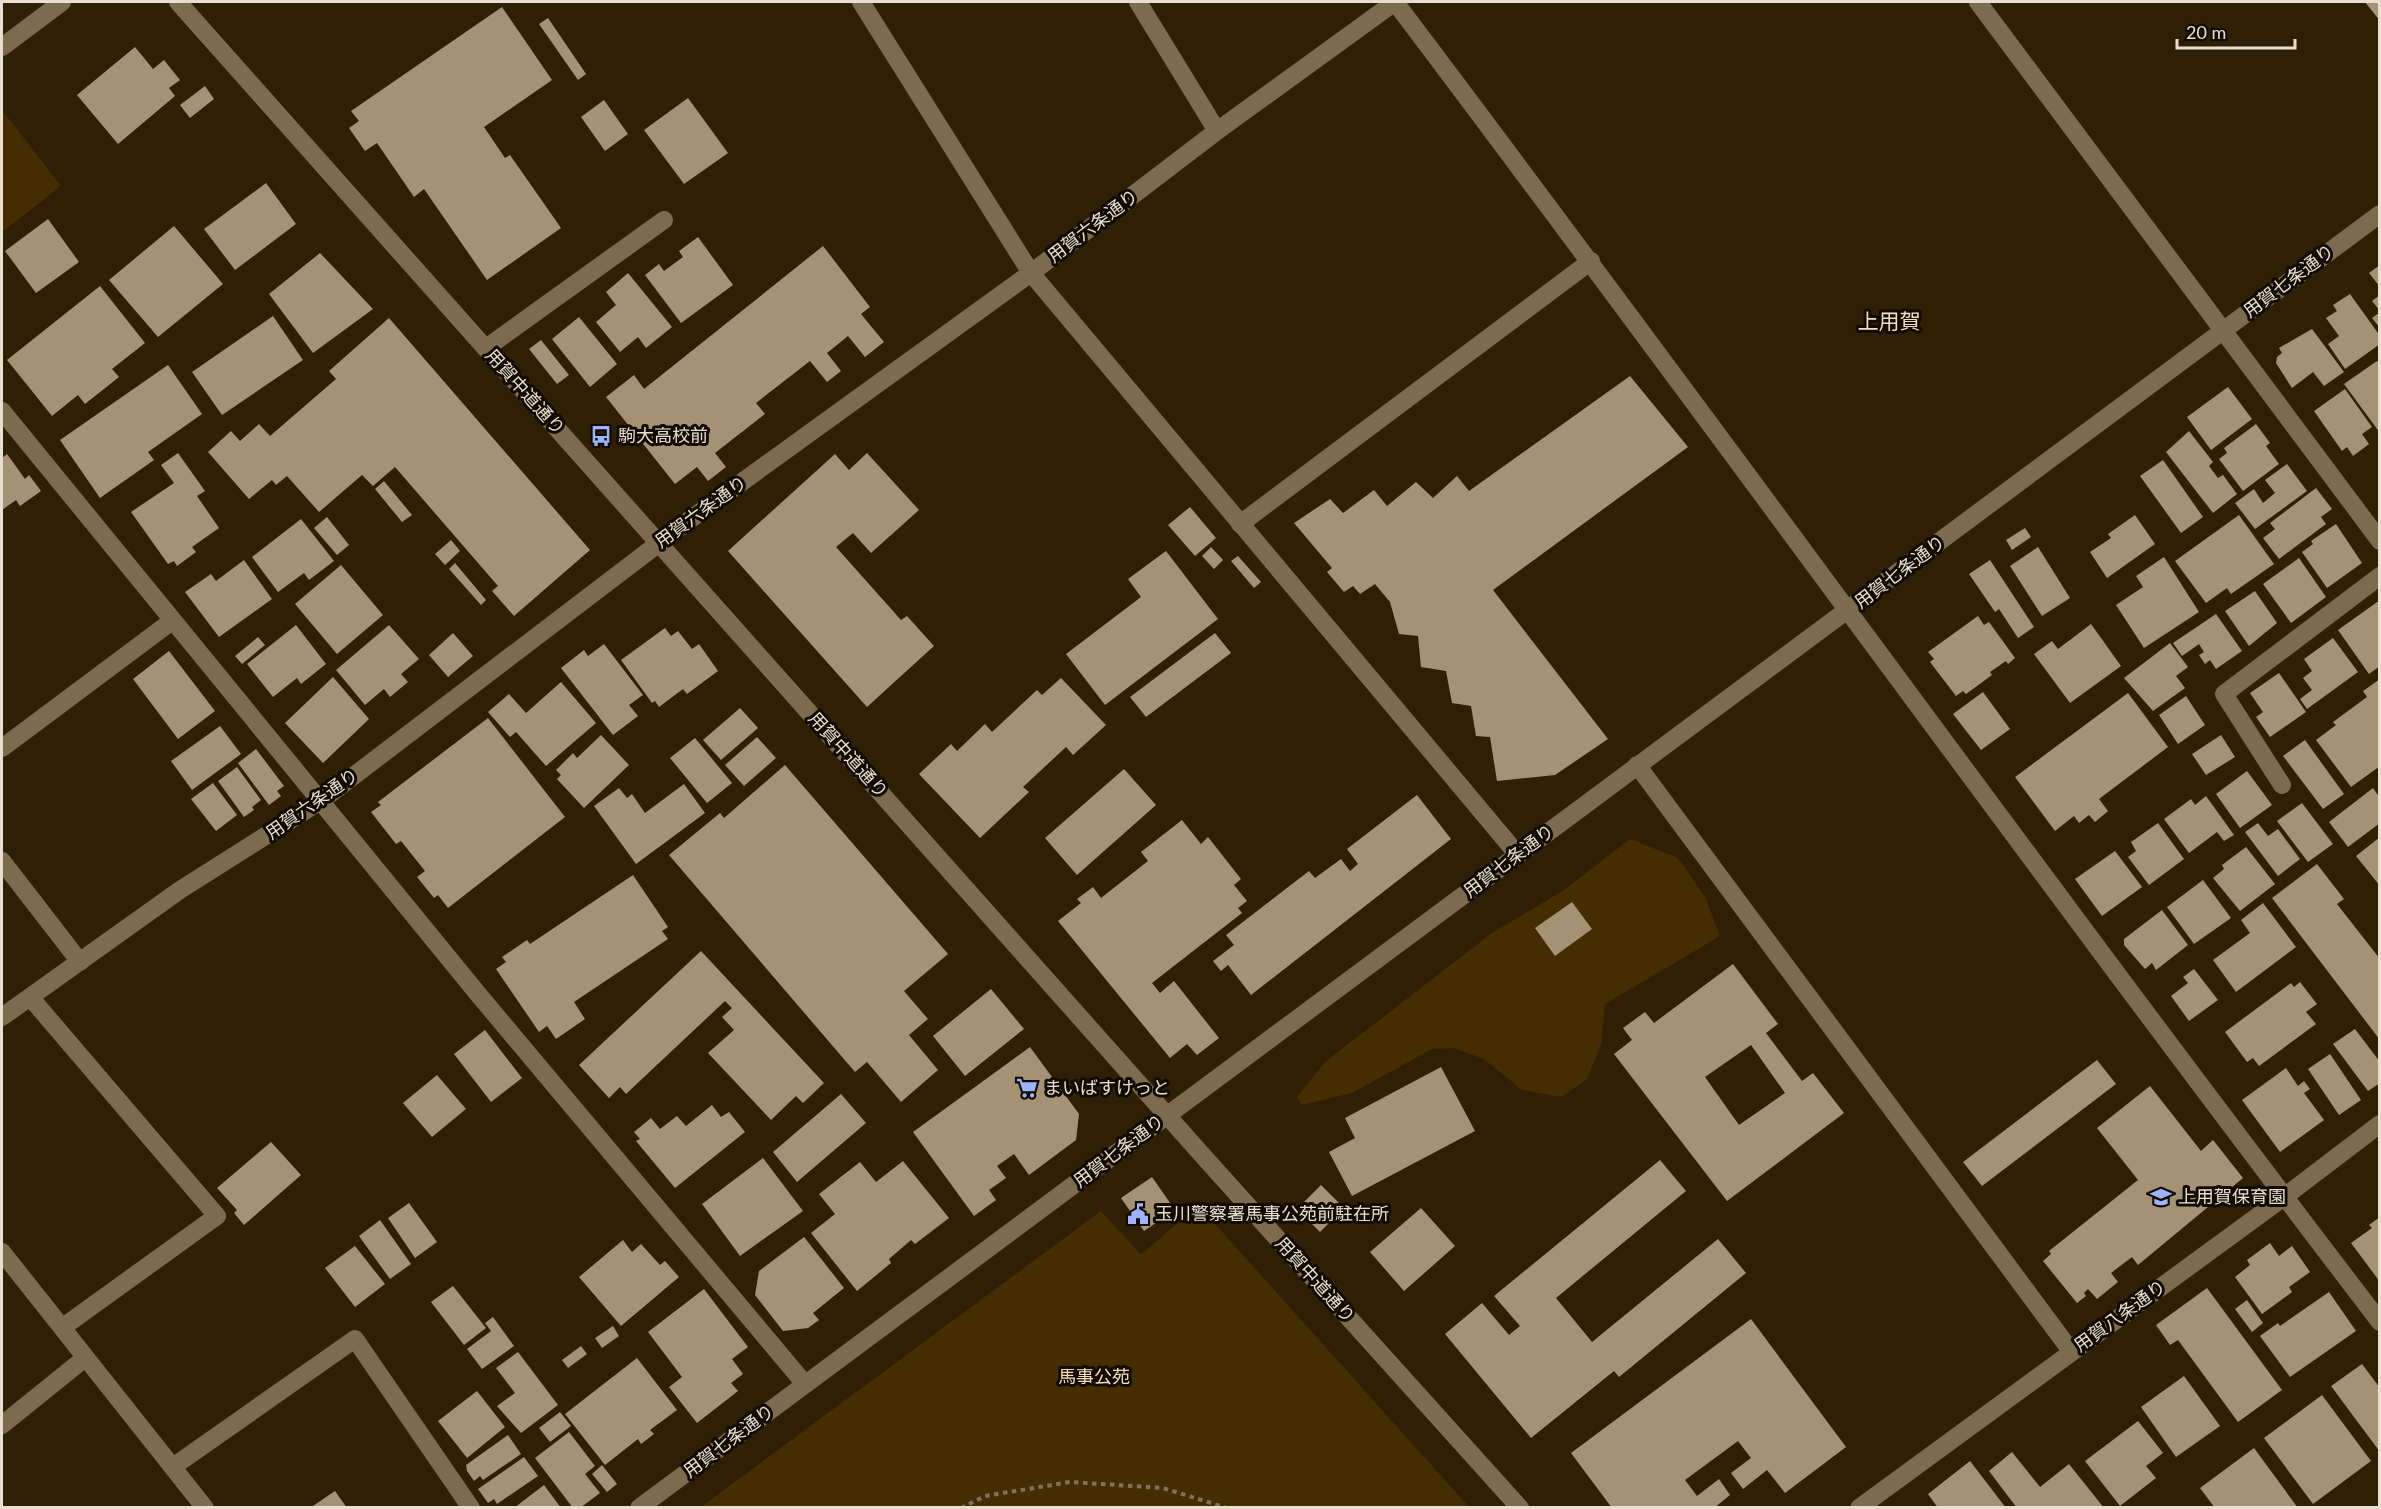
<svg xmlns="http://www.w3.org/2000/svg" width="2381" height="1509" font-family="Lato,'Noto Sans JP',sans-serif">
<style>
.green{fill:#442d01}
.building{fill:#a59275;fill-rule:evenodd}
.lines{fill:none;stroke-linecap:round;stroke-linejoin:round}
.path{stroke:#7f725c;stroke-width:4;stroke-dasharray:4.5 4.5;stroke-linecap:butt}
.minor{stroke:#7d6b4f;stroke-width:18}
.labels{text-anchor:middle;stroke-width:6;stroke-linejoin:round;paint-order:stroke}
.street-label{font-size:18px;fill:#e9dfd0;stroke:#120b03}
.poi-label{font-size:18px;fill:#e9dfd0;stroke:#120b03;text-anchor:start}
.park-label{font-size:18px;fill:#f6ddb8;stroke:#120b03}
.quarter-label{font-size:21px;fill:#f2debf;stroke:#120b03}
</style>
<rect width="100%" height="100%" fill="#2f2005"/>
<path class="green" d="M2 110 61 186 2 232Z
M1630 839 1678 858 1705 897 1720 936 1605 1004 1601 1045 1587 1079 1561 1097 1522 1090 1484 1059 1454 1048 1432 1049 1352 1093 1302 1105 1297 1097 1325 1062 1492 933 1564 890Z
M1198 1205 1469 1507H701L1101 1211 1141 1255Z"/>
<path class="building" d="M2365 2H2380V21Z
M502 7 552 80 484 127 505 158 510 155 561 228 487 280 424 189 414 197 377 143 365 151 349 128 359 121 351 111Z
M548 18 586 74 578 80 539 24Z
M135 47 153 69 164 60 180 80 169 88 175 96 118 144 77 95Z
M205 86 214 99 190 118 180 105Z
M688 98 728 153 684 184 644 130Z
M604 100 628 134 605 151 581 117Z
M266 183 296 224 235 270 204 229Z
M48 219 79 262 36 293 5 251Z
M174 226 223 284 158 337 109 280Z
M698 237 733 285 681 323 645 275 659 264 664 271 683 257 679 251Z
M823 246 870 307 861 314 884 342 865 357 848 336 827 353 841 371 827 382 810 361 756 403 765 414 715 453 726 467 708 481 697 467 675 484 606 397 634 375 644 389Z
M320 253 373 309 313 353 269 294Z
M2380 265V287L2369 273Z
M628 273 672 327 646 348 638 337 620 352 596 322 616 305 606 292Z
M100 286 145 343 112 369 119 377 85 404 78 395 52 416 7 360Z
M2350 294 2380 336V344L2345 369 2328 344 2339 336 2326 318 2337 311 2333 305Z
M2380 295V311L2372 301Z
M2380 312V328L2372 318Z
M273 316 303 360 222 415 192 372Z
M579 317 617 364 590 387 552 339Z
M389 318 590 550 514 616 492 591 498 586 395 467 373 486 362 475 319 512 287 476 276 485 272 480 249 499 208 452 231 431 240 441 259 424 270 436 336 379 329 371Z
M2312 329 2344 372 2324 386 2313 372 2292 388 2276 363 2277 357 2282 353 2279 348Z
M541 340 569 375 557 384 529 349Z
M2377 361 2380 365V433L2344 384Z
M168 365 202 414 148 452 154 460 100 498 60 440Z
M1630 376 1688 447 1493 590 1608 739 1555 775 1497 781 1490 737 1476 736 1471 706 1452 703 1446 671 1421 667 1418 636 1399 634 1390 602 1375 584 1360 594 1353 586 1344 592 1327 572 1332 568 1294 523 1330 499 1343 513 1374 490 1387 506 1416 482 1433 498 1457 476 1469 491Z
M2228 387 2252 419 2211 450 2187 417Z
M2345 389 2372 427 2362 434 2369 444 2353 456 2347 447 2342 451 2314 411Z
M2256 424 2270 443 2266 446 2279 464 2243 491 2219 459 2227 453 2224 448Z
M2189 431 2213 462 2209 466 2218 478 2223 475 2237 494 2213 513 2166 452Z
M178 453 205 491 197 496 219 528 192 547 196 552 177 566 174 561 168 564 131 512 174 483 161 465Z
M867 453 919 510 871 553 853 533 836 547 901 620 907 616 934 646 867 707 728 551 835 454 849 470Z
M7 454 25 479 29 475 41 491 20 506 16 500 2 510V458Z
M2163 460 2203 517 2181 533 2140 476Z
M2287 464 2307 491 2255 529 2235 503 2254 489 2263 503 2275 493 2265 480Z
M384 481 412 515 402 522 375 489Z
M2316 488 2332 509 2321 517 2326 524 2279 559 2263 538 2275 529 2270 523Z
M1190 507 1216 538 1195 556 1168 525Z
M2135 515 2155 544 2107 578 2090 552 2111 538 2108 534Z
M2239 515 2274 564 2231 594 2227 588 2206 603 2175 561Z
M327 517 349 545 337 555 314 528Z
M301 519 334 561 309 580 304 573 278 592 252 557Z
M2336 524 2362 563 2327 588 2302 552 2313 544 2311 541Z
M2025 528 2031 537 2012 550 2006 540Z
M451 540 460 551 445 565 435 554Z
M1211 547 1223 560 1214 569 1202 556Z
M2038 547 2070 598 2042 616 2010 566Z
M1166 551 1218 619 1105 705 1066 654 1141 597 1128 579Z
M1238 556 1261 582 1254 588 1231 561Z
M2164 557 2199 612 2144 648 2116 605 2143 587 2136 576Z
M2299 558 2326 597 2291 623 2263 584Z
M244 560 272 599 219 637 185 592 211 574 216 581Z
M1990 560 2034 627 2018 638 1999 609 1995 612 1969 574Z
M455 563 486 600 481 605 449 569Z
M341 565 383 615 337 654 295 604Z
M2255 591 2277 623 2249 646 2225 611Z
M2380 600V666L2369 674 2338 630Z
M2216 614 2242 651 2216 669 2210 660 2205 664 2199 655 2204 652 2199 644 2182 656 2173 643Z
M1978 616 1984 625 1989 622 2015 658 2008 664 2006 661 1990 672 1992 675 1966 694 1963 691 1956 696 1930 662 1934 659 1928 652Z
M2091 624 2121 666 2070 703 2034 654 2052 641 2058 649Z
M296 625 326 664 301 684 297 678 273 697 247 664Z
M389 625 419 659 401 674 408 682 390 697 384 689 365 705 336 670Z
M665 628 671 636 678 631 692 649 699 644 718 671 687 694 683 689 659 707 655 701 652 703 621 660Z
M453 633 473 656 448 677 429 655Z
M1215 633 1231 653 1146 717 1130 697Z
M258 637 265 645 242 664 235 656Z
M2333 638 2358 672 2307 709 2300 699 2312 690 2303 678 2312 671 2304 659Z
M2170 643 2188 667 2176 676 2185 688 2153 711 2124 678Z
M604 644 643 695 629 705 638 716 613 735 561 668 584 650 588 656Z
M169 651 215 711 178 739 133 679Z
M2279 673 2306 712 2270 737 2256 717 2263 712 2250 693Z
M333 677 369 719 323 763 285 723Z
M1061 678 1106 725 1073 755 1066 747 1023 787 1029 792 980 838 919 774 951 744 957 751 985 724 992 732 1037 690 1042 695Z
M2380 679V766L2351 787 2316 740 2336 725 2333 722 2367 697 2363 691Z
M561 682 596 723 546 766 516 732 510 737 488 712 509 694 526 713Z
M1983 692 2010 729 1981 750 1953 714Z
M2128 693 2168 747 2099 799 2108 811 2095 822 2089 815 2079 823 2074 816 2055 831 2015 777Z
M2186 696 2205 725 2178 744 2159 715Z
M740 708 758 728 721 760 703 740Z
M488 718 565 817 448 908 438 895 434 898 417 877 425 871 401 841 396 844 371 812 381 805 378 802Z
M220 726 241 754 192 790 171 761Z
M601 735 629 765 584 808 557 779 561 775 556 770 573 753 577 758Z
M2221 735 2235 757 2206 775 2192 754Z
M757 737 776 758 744 786 725 765Z
M695 738 732 783 707 803 670 758Z
M2305 740 2344 794 2323 809 2283 756Z
M256 749 284 786 277 791 281 796 269 805 238 763Z
M785 765 948 954 904 991 928 1019 909 1035 938 1070 901 1102 867 1062 855 1072 669 855 720 813 724 818Z
M237 767 261 800 252 807 254 810 244 817 218 781Z
M1124 769 1156 805 1077 875 1045 838Z
M2247 771 2272 805 2240 828 2216 794Z
M213 783 237 815 216 831 191 799Z
M684 784 705 813 636 864 594 806 619 788 627 798 632 794 645 813Z
M2373 788 2380 798V823L2348 847 2329 822Z
M1417 795 1451 839 1251 995 1228 965 1221 971 1213 961 1234 945 1226 935 1309 871 1315 878 1341 859 1350 871 1358 864 1347 849Z
M2206 796 2234 835 2224 841 2217 832 2189 853 2164 819 2191 799 2195 805Z
M2302 803 2333 844 2308 862 2277 821Z
M1182 820 1201 844 1208 837 1241 879 1234 885 1247 901 1238 908 1242 913 1152 983 1160 993 1174 981 1219 1038 1197 1055 1187 1044 1170 1058 1058 921 1081 903 1077 899 1093 887 1101 898 1148 861 1141 852Z
M2158 823 2184 859 2149 885 2128 857 2136 851 2131 842Z
M2258 823 2268 836 2278 829 2300 859 2278 876 2245 832Z
M2380 837V886L2356 856Z
M2246 847 2275 884 2240 911 2213 878 2224 869 2222 865Z
M2115 851 2142 887 2102 916 2075 879Z
M2317 864 2344 899 2337 904 2380 959V1040L2272 898Z
M633 875 668 927 662 931 668 939 574 1002 585 1019 556 1039 547 1026 539 1032 496 969 506 962 502 957 527 940 530 944Z
M2203 880 2231 918 2194 944 2167 907Z
M1572 902 1592 929 1555 956 1535 928Z
M2263 903 2296 947 2236 992 2213 960 2250 933 2241 920Z
M2162 910 2188 945 2156 970 2152 963 2145 969 2124 945V939Z
M701 951 824 1083 803 1103 796 1096 771 1120 708 1053 734 1030 722 1017 732 1008 725 1001 626 1094 620 1087 609 1098 579 1065Z
M1733 964 1778 1024 1766 1033 1802 1081 1813 1073 1844 1113 1727 1201 1614 1054 1632 1040 1623 1028 1645 1012 1654 1023ZM1751 1045 1785 1093 1739 1125 1705 1077Z
M2194 969 2218 1000 2189 1021 2171 996 2188 983 2183 977Z
M2300 982 2317 1004 2306 1012 2316 1024 2259 1066 2253 1058 2247 1062 2225 1032 2291 983 2294 987Z
M991 989 1024 1029 965 1076 933 1036Z
M2355 1029 2380 1062V1083L2368 1091 2333 1044Z
M485 1030 522 1078 491 1102 454 1054Z
M1030 1047 1079 1114 1076 1140 1029 1175 1014 1154 997 1166 1006 1178 989 1190 996 1200 974 1216 913 1132Z
M2330 1054 2361 1100 2339 1115 2308 1069Z
M2097 1060 2116 1084 1982 1186 1963 1162Z
M1441 1067 1475 1131 1352 1196 1329 1152 1355 1138 1345 1118Z
M2286 1068 2298 1086 2304 1081 2310 1089 2304 1093 2324 1120 2280 1152 2242 1100Z
M437 1075 466 1109 432 1137 403 1103Z
M2150 1086 2201 1151 2213 1140 2243 1178 2138 1265 2132 1257 2111 1273 2118 1282 2097 1299 2088 1289 2084 1293 2086 1296 2077 1303 2043 1261 2051 1254 2049 1251 2138 1180 2097 1128Z
M841 1094 866 1123 797 1182 773 1152Z
M712 1105 721 1117 729 1112 745 1132 675 1188 636 1141 640 1139 634 1132 651 1118 660 1129 677 1116 686 1126Z
M271 1142 301 1175 244 1225 234 1213 237 1210 217 1188Z
M763 1158 803 1211 740 1256 702 1204Z
M1660 1160 1686 1191 1556 1298 1592 1342 1718 1239 1746 1273 1619 1377 1614 1371 1531 1438 1445 1334 1482 1303 1509 1335 1520 1326 1494 1296Z
M903 1161 949 1218 915 1244 911 1240 889 1259 891 1263 857 1291 811 1233 835 1214 819 1194 860 1162 876 1182Z
M1152 1177 1175 1210 1144 1231 1121 1198Z
M1321 1185 1344 1208 1320 1232 1297 1209Z
M409 1203 437 1242 415 1258 388 1218Z
M1421 1208 1455 1246 1404 1291 1370 1252Z
M2380 1217V1282L2351 1243 2372 1228 2369 1225Z
M380 1220 411 1264 390 1279 359 1236Z
M804 1237 844 1288 813 1313 819 1320 808 1328 783 1331 755 1295 759 1271Z
M623 1240 632 1252 641 1244 660 1265 665 1261 679 1277 621 1326 579 1277Z
M2270 1243 2279 1256 2292 1246 2310 1272 2289 1287 2292 1292 2262 1314 2235 1277 2250 1265 2247 1260Z
M355 1246 385 1284 355 1307 325 1268Z
M453 1286 486 1328 464 1345 431 1302Z
M2207 1288 2282 1390 2238 1422 2178 1340 2170 1345 2156 1325Z
M704 1289 748 1347 732 1359 743 1374 731 1383 738 1391 697 1423 669 1387 682 1377 648 1332Z
M2329 1292 2356 1331 2290 1377 2260 1336 2278 1323 2280 1326Z
M2247 1300 2263 1323 2252 1332 2235 1309Z
M493 1317 514 1346 482 1369 467 1349 491 1331 485 1323Z
M1751 1319 1846 1447 1785 1493 1767 1470 1743 1489 1731 1473 1751 1458 1738 1441 1685 1480 1697 1496 1719 1479 1730 1495 1714 1508H1612L1571 1453Z
M613 1326 619 1336 602 1348 595 1338Z
M581 1346 587 1354 568 1368 562 1360Z
M518 1352 558 1405 521 1433 497 1406 515 1393 496 1368Z
M637 1358 677 1410 650 1430 654 1434 641 1444 638 1439 605 1465 565 1414Z
M2362 1364 2380 1388V1452L2331 1386Z
M2184 1376 2220 1426 2176 1457 2141 1407Z
M477 1391 505 1427 467 1458 438 1421Z
M2322 1395 2371 1461 2313 1504 2264 1438Z
M560 1412 571 1426 550 1442 539 1428Z
M2138 1421 2163 1453 2146 1466 2156 1478 2120 1506 2085 1461Z
M569 1432 595 1466 585 1474 600 1493 580 1508H573L535 1458Z
M508 1435 521 1454 483 1480 480 1476 474 1481 467 1471 466 1465Z
M2254 1448 2298 1508H2215L2200 1488Z
M2012 1452 2040 1487 2069 1464 2104 1508H2017L1989 1471Z
M524 1457 538 1476 497 1504 494 1499 488 1503 478 1489Z
M1970 1461 2006 1508H1938L1928 1494Z
M602 1465 617 1484 607 1492 592 1474Z
M544 1485 561 1508H514Z
M335 1491 347 1508H310Z"/>
<g class="lines">
<path class="path" d="M961 1508 985 1496 1070 1482 1163 1488 1227 1508"/>
<path class="minor" d="M178 2 1204 1157 1520 1508
M861 2 1031 273 1518 855
M1138 2 1217 131
M1978 2 2380 541
M2 47 62 2
M486 348 664 220
M2 411 478 994 805 1384
M1240 524 1591 261
M2 748 172 621
M1637 765 2071 1351
M2282 785 2224 694 2380 576
M2 861 80 962
M30 997 217 1216 63 1327
M2 1017 180 890 322 800 688 521 1031 273 1217 131 1395 2C1726 440 2046 886 2380 1322
M2 1252 205 1508
M2 1425 85 1358
M174 1466 355 1339 471 1508
M639 1508 2380 214
M1859 1508 2284 1197 2380 1124"/>
</g>
<defs>
<symbol id="bus-bare" viewBox="-9 -9 18 18"><path d="M-5-6H5V4H4V6H2V4H-2V6H-4V4H-5ZM-3.5-4V0h7V-4ZM-3.5 1.2v1.5H-2V1.2ZM2 1.2v1.5H3.5V1.2Z" fill="#9eb3fd" stroke="#120b03" stroke-width="2.5" paint-order="stroke"/></symbol>
<symbol id="supermarket-bare" viewBox="-9 -9 18 18"><path d="M-6-5.5h2.5l.6 2H6L4.5 2H-2.5L-4.4-4H-6ZM-1.5 3.2a1.3 1.3 0 1 0 .1 0ZM3 3.2a1.3 1.3 0 1 0 .1 0Z" fill="#9eb3fd" stroke="#120b03" stroke-width="2.5" paint-order="stroke"/></symbol>
<symbol id="school-bare" viewBox="-9 -9 18 18"><path d="M0-5L7-2L0 1L-7-2ZM-4 1L0 2.5L4 1V4Q0 6-4 4Z" fill="#9eb3fd" stroke="#120b03" stroke-width="2.5" paint-order="stroke"/></symbol>
<symbol id="civic-bare" viewBox="-9 -9 18 18"><path d="M-.6-6.5H3V-4.5H.6V-3L4-1V1h2V6H-6V1h2V-1L-.6-3ZM-1.2 2.5V6h2.4V2.5Z" fill="#9eb3fd" stroke="#120b03" stroke-width="2.5" paint-order="stroke"/></symbol>
</defs>
<g fill-rule="evenodd">
<use href="#bus-bare" x="586" y="421" width="30" height="30"/>
<use href="#supermarket-bare" x="1012" y="1073" width="30" height="30"/>
<use href="#school-bare" x="2146" y="1182" width="30" height="30"/>
<use href="#civic-bare" x="1123" y="1199" width="30" height="30"/>
</g>
<g class="labels">
<g class="street-label">
<text transform="translate(1093 226) rotate(-37)" y="6">用賀六条通り</text>
<text transform="translate(2289 281) rotate(-37)" y="6">用賀七条通り</text>
<text transform="translate(525 392) rotate(48)" y="6">用賀中道通り</text>
<text transform="translate(701 512) rotate(-36)" y="6">用賀六条通り</text>
<text transform="translate(1900 572) rotate(-37)" y="6">用賀七条通り</text>
<text transform="translate(848 755) rotate(48)" y="6">用賀中道通り</text>
<text transform="translate(312 804) rotate(-35)" y="6">用賀六条通り</text>
<text transform="translate(1509 861) rotate(-37)" y="6">用賀七条通り</text>
<text transform="translate(1119 1151) rotate(-37)" y="6">用賀七条通り</text>
<text transform="translate(1315 1280) rotate(48)" y="6">用賀中道通り</text>
<text transform="translate(2120 1316) rotate(-36)" y="6">用賀八条通り</text>
<text transform="translate(729 1441) rotate(-37)" y="6">用賀七条通り</text>
</g>
<g class="poi-label">
<text x="618" y="442">駒大高校前</text>
<text x="1044" y="1094">まいばすけっと</text>
<text x="2178" y="1203">上用賀保育園</text>
<text x="1155" y="1220">玉川警察署馬事公苑前駐在所</text>
</g>
<g class="park-label">
<text x="1094" y="1383">馬事公苑</text>
</g>
<g class="quarter-label">
<text x="1889" y="329">上用賀</text>
</g>
</g>
<rect width="2381" height="1509" fill="none" stroke="#e9dfd0" stroke-width="6"/>
<path d="M2177 39v9h118v-9" fill="none" stroke="#e9dfd0" stroke-width="3"/>
<text x="2186" y="39" font-size="18" fill="#e9dfd0" stroke="#120b03" stroke-width="4.5" paint-order="stroke">20 m</text>
</svg>
